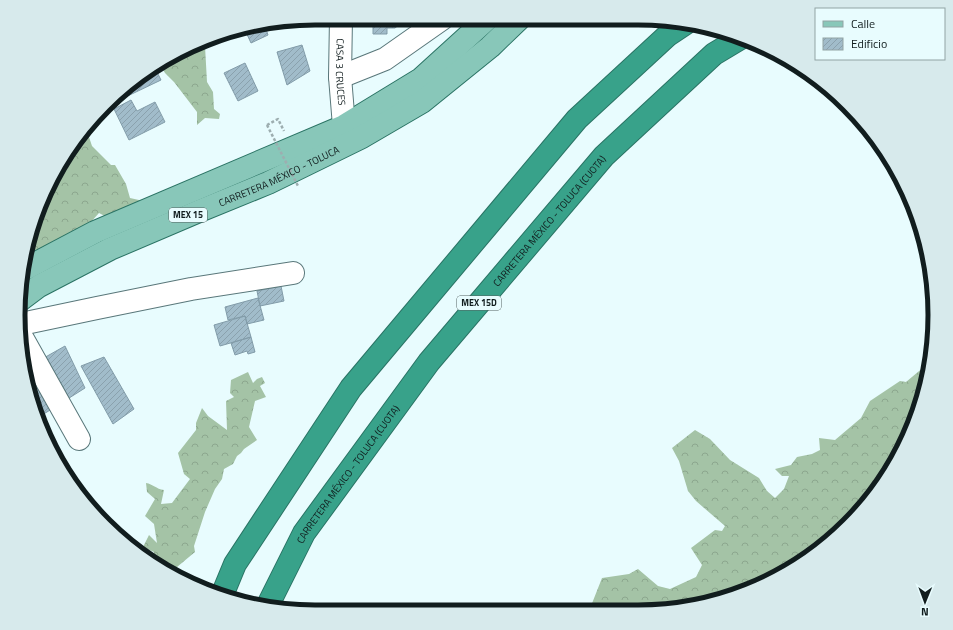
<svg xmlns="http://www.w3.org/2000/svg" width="953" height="630" font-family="'Titillium Web',sans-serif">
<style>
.forest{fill:url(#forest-crowns)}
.building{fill:url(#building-hatch);stroke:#829ca9}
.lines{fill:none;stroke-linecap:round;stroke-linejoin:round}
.minor-casing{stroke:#59777a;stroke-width:24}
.major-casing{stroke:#2a7364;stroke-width:24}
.highway-casing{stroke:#2a7364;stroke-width:24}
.path{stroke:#9daeb0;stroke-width:2.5;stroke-dasharray:3 2;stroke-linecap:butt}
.minor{stroke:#fff;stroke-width:22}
.major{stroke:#88c7b9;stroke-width:22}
.highway{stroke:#38a28a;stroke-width:22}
.path-bridge{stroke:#9daeb0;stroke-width:2.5;stroke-dasharray:3 2;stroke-linecap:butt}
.labels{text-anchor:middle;stroke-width:3;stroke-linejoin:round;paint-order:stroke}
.shield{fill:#e8fcfe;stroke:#526061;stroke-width:1}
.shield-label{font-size:9px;font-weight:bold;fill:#111d1e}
.street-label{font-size:10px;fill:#111d1e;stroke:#e8fcfe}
.rim{fill:none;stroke:#111d1e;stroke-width:5}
</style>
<defs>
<pattern id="forest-crowns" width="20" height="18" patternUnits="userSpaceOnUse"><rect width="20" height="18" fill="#a4c3a6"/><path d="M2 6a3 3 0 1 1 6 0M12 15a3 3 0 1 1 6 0" fill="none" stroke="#8ca78e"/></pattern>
<pattern id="building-hatch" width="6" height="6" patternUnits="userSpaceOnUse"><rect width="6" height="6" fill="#a1bcca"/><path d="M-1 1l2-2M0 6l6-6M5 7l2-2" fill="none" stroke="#8aa1ad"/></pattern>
</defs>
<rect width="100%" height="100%" fill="#e8fcfe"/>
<path class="forest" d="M218 34 217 41 205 46 207 82 213 92 214 109 220 114 219 119 205 118 197 125V112L174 82 165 73 159 63Z
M86 128 92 146 111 165H115L126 184 130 198 148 202 116 222 99 213 90 223 28 270 27 286 22 280 41 202 80 134Z
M931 361 919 411 895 464 861 511 819 551 769 581 715 602 657 611H589L602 578 629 574 638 569 658 586 670 589 696 577 702 565 691 548 715 530 722 531 725 526 696 501 688 491 679 461 672 448 695 430 710 439 730 460 759 478 767 491 775 498 784 489 789 476H782L775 469 791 465 797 457 812 454 820 450 819 438 835 440 861 418 870 401 900 381 906 382Z
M248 372 253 383 257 379 262 377 265 383 260 386 266 397 255 401 249 427 257 440 244 449 241 453 237 456 233 464 224 469 222 479 215 489 205 512 194 546 195 552 177 567 174 575 153 561 154 552 143 547 149 535 157 543 154 524 145 516 155 499 147 492 146 483C153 484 156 489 164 490L161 504 172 503 190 479 184 474 178 453 196 430V423L202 408 208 416 227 430 226 401 234 397 230 393 231 380Z"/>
<path class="building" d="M373 18 406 19 395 28H387V34H373Z
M265 26 268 35 251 43 245 30Z
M302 45 310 71 287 85 277 52Z
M245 63 258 91 238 101 224 73Z
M154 66 161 80 113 103 150 68Z
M131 100 137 111 155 102 165 122 129 140 114 109Z
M281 286 284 301 260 306 257 291Z
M258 298 264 320 247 324 245 316 228 320 225 307Z
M245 316 251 337 220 346 214 325Z
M251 337 255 352 248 354 247 351 235 355 231 343Z
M65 346 85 388 39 417 28 392 26 368Z
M104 357 134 409 113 424 81 366Z"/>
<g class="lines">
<defs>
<g id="minor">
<path id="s1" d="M341 18 340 77 344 126"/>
<path d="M340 77 385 59 442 19"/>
<path d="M21 324 97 308 191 289 293 273"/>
<path d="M23 339 79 439"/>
</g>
<g id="major">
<path d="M25 269 95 232 344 126 421 79 487 19"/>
<path id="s2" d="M19 301 39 286 110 249 197 212 268 183 362 137 422 102 490 47 519 19"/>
</g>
<g id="highway">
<path d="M223 593 235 564 351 388 577 119 668 35 686 23"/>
<path id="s3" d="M267 607 304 533 429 362 604 156 714 54 739 39"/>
</g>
</defs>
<use href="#minor" class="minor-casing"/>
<use href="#major" class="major-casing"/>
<use href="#highway" class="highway-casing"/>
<path class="path" d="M267 125 278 119 284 131"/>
<use href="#minor" class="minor"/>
<use href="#major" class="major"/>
<use href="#highway" class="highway"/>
<path class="path-bridge" d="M267 125 298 186"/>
</g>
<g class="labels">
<g class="shield">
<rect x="169" y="208" width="38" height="14" rx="3"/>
<rect x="457" y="296" width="44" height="14" rx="3"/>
</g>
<g class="shield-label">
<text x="188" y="218">MEX 15</text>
<text x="479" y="306">MEX 15D</text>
</g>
<g class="street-label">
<text dy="4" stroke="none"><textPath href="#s1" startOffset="54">CASA 3 CRUCES</textPath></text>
<text dy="4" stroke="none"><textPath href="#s2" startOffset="289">CARRETERA MÉXICO - TOLUCA</textPath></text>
<text dy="4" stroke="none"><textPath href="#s3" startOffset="480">CARRETERA MÉXICO - TOLUCA (CUOTA)</textPath></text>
<text dy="4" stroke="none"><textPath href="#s3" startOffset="156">CARRETERA MÉXICO - TOLUCA (CUOTA)</textPath></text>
</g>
</g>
<path d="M0 0H953V630H0ZM315 25H638A290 290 0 0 1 928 315V315A290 290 0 0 1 638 605H315A290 290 0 0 1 25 315V315A290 290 0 0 1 315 25Z" fill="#d7eaec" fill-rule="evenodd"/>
<path class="rim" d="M315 25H638A290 290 0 0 1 928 315V315A290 290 0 0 1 638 605H315A290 290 0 0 1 25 315V315A290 290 0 0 1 315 25Z"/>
<rect x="815" y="8" width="130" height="52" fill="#e8fcfe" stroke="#92a3a4"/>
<rect x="823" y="21" width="20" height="6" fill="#88c7b9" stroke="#92a3a4"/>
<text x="851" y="28" font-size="12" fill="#111d1e">Calle</text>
<rect x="823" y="38" width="20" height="12" fill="url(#building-hatch)" stroke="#92a3a4"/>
<text x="851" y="48" font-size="12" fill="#111d1e">Edificio</text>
<g transform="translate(925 602) rotate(181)" stroke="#e8fcfe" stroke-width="3" paint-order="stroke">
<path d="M0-3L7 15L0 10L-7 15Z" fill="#111d1e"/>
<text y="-6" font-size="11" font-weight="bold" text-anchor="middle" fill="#111d1e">N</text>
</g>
</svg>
